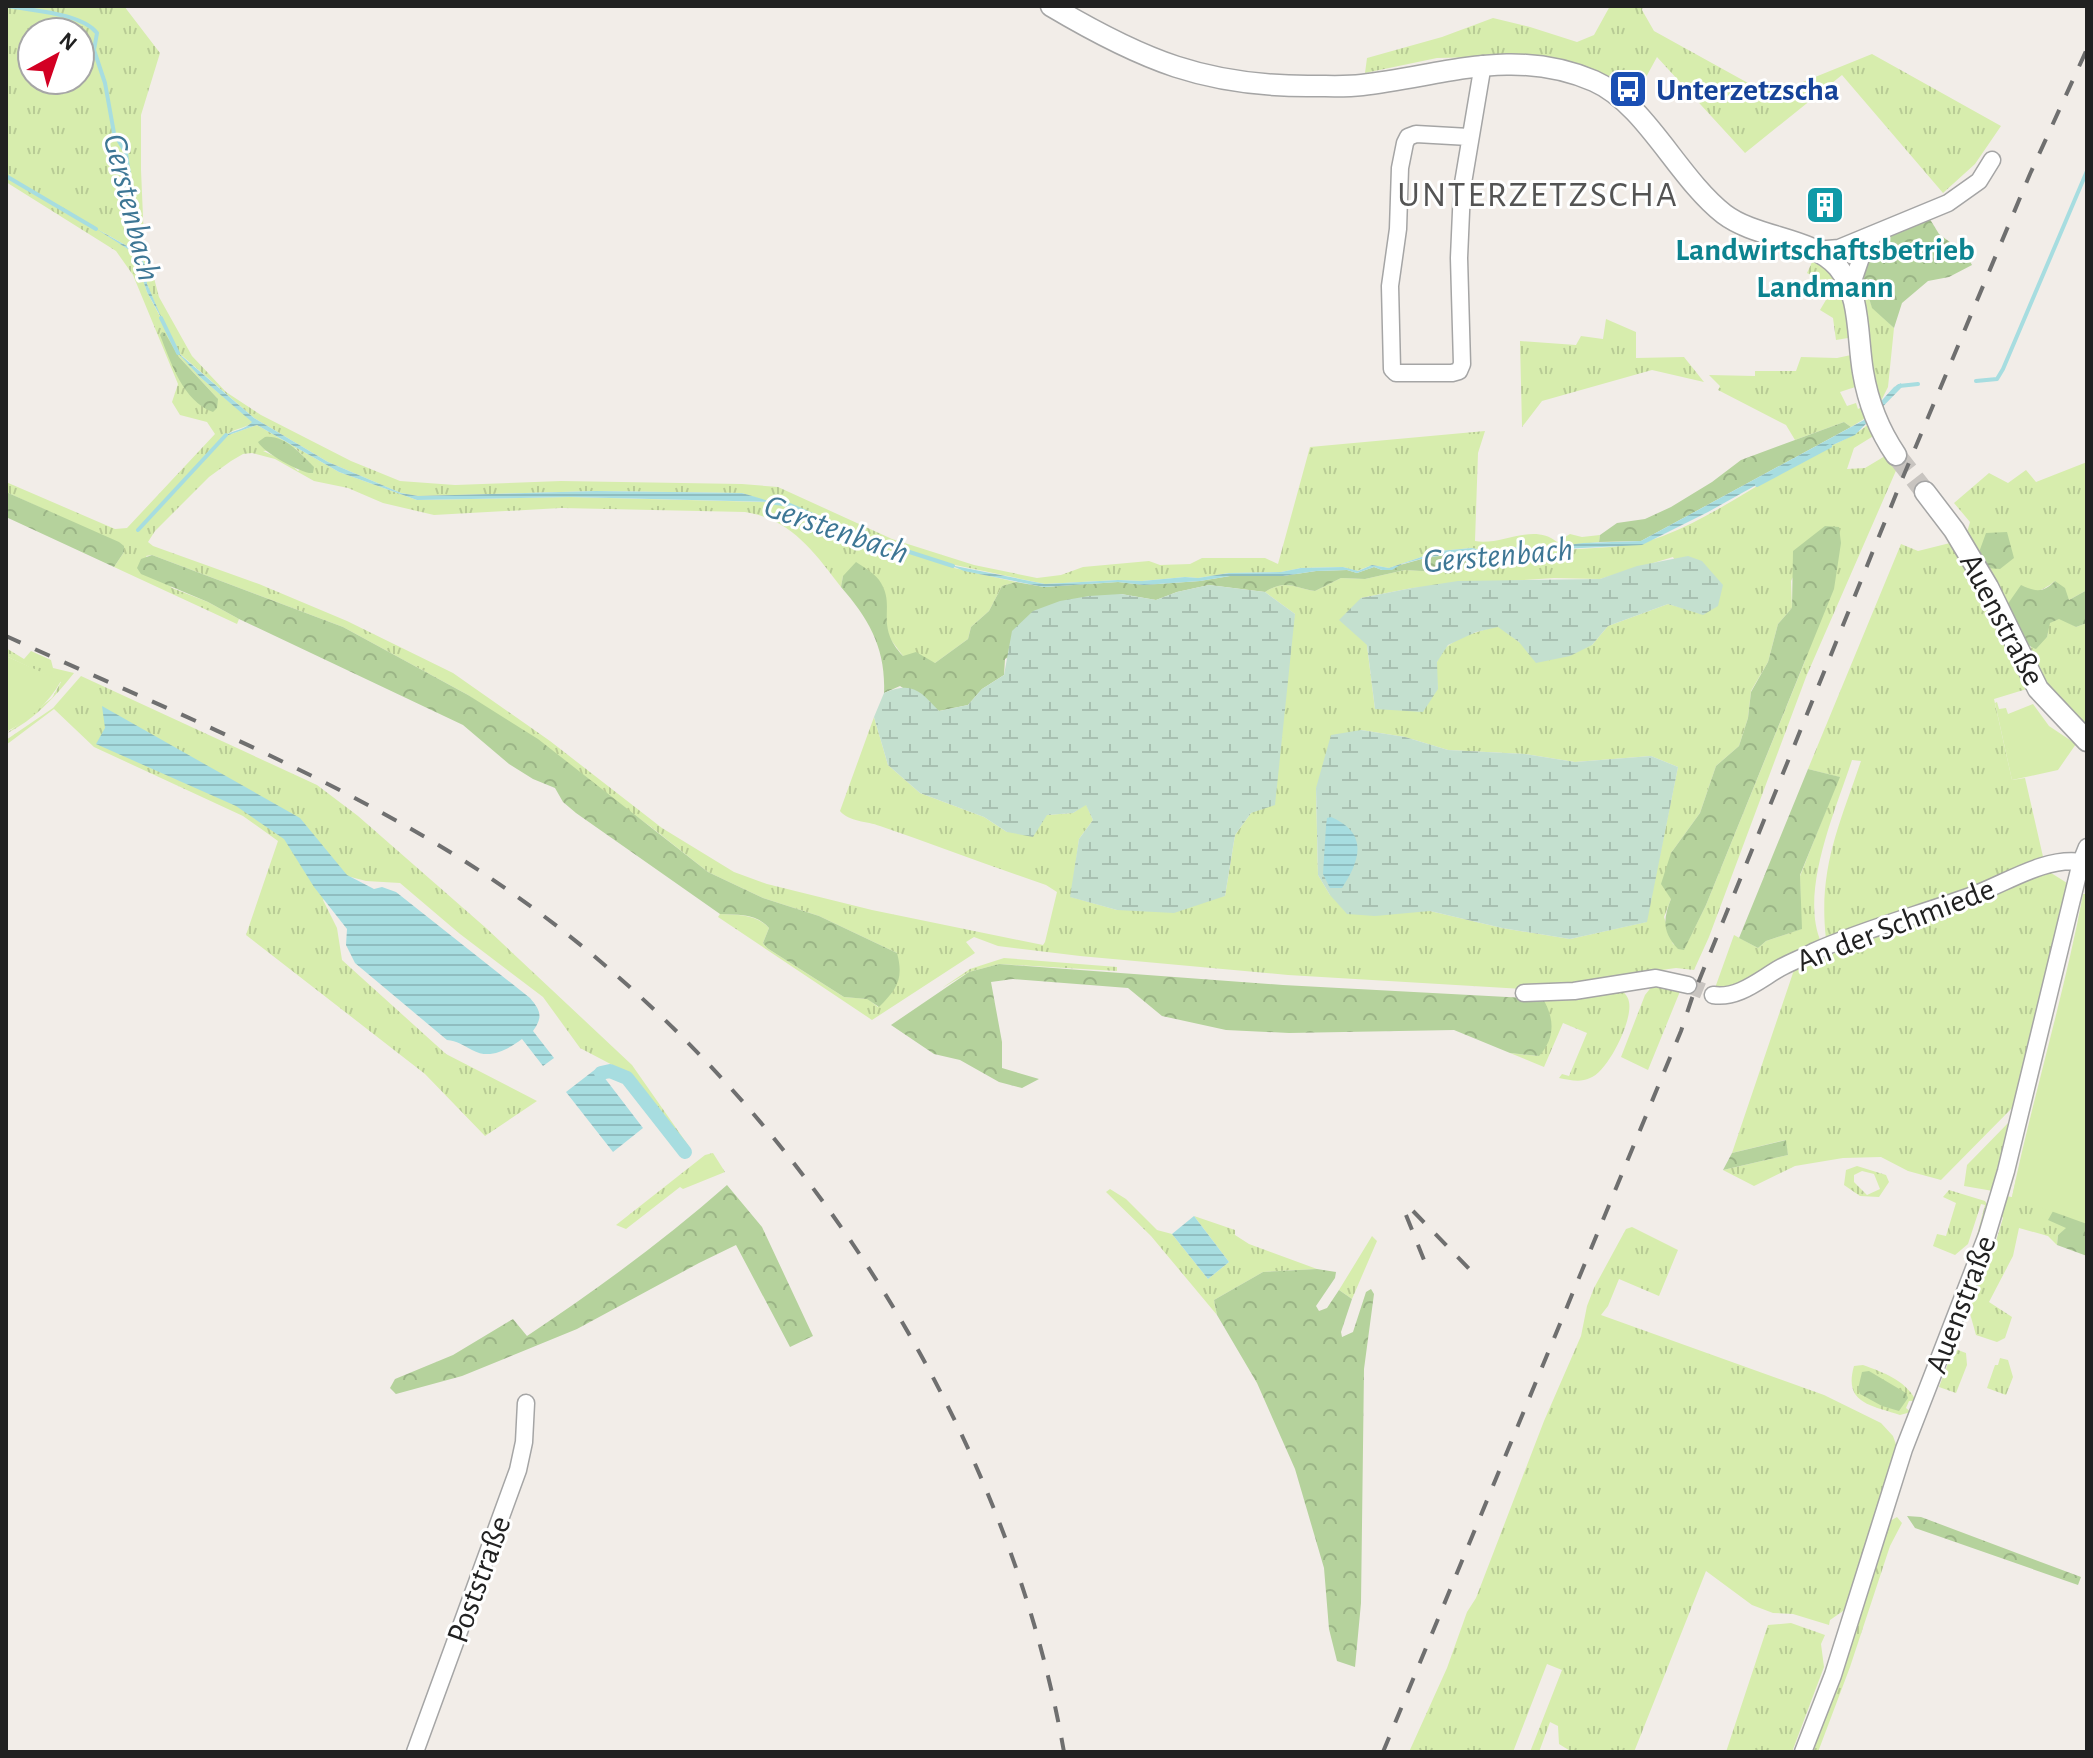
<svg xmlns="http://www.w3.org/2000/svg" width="2093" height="1758" font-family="'Alegreya Sans',sans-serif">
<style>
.grass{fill:url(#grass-tufts);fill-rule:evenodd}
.forest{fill:url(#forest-crowns)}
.wetland{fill:url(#wetland-marsh)}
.garden{fill:#d7edad}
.water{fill:url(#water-rules)}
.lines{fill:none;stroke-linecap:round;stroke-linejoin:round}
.stream{stroke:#a7dde0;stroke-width:4}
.canal{stroke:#a7dde0;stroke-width:14}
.minor-tunnel{stroke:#c8c4c0;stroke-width:16;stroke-dasharray:16 8;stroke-linecap:butt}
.tertiary-tunnel{stroke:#c8c4c0;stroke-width:20;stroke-dasharray:20 10;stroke-linecap:butt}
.minor-casing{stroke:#a5a5a5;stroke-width:19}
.tertiary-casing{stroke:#a5a5a5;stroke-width:23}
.minor{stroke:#fff;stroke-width:16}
.tertiary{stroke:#fff;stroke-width:20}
.rail{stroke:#6f6f6f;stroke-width:4;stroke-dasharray:16 16;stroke-linecap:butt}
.labels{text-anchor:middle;stroke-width:6;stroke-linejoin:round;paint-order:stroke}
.transit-label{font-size:32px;font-weight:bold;fill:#164399;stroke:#fff;text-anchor:start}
.culture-label{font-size:32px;font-weight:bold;fill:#0d838f;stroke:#fff}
.street-label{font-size:32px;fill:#212121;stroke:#fff}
.water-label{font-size:34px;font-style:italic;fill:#3e7795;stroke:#fff}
.quarter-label{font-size:36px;letter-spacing:2px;fill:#545454;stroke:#fff}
</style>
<defs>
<pattern id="grass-tufts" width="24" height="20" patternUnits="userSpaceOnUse" patternTransform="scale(2)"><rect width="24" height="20" fill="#d7edad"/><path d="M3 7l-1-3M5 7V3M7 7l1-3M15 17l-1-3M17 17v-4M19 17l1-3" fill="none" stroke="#b8cb95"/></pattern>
<pattern id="forest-crowns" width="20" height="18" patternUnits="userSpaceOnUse" patternTransform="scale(2)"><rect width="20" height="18" fill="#b5d29c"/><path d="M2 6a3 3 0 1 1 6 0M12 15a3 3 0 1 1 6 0" fill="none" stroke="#9bb486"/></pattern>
<pattern id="wetland-marsh" width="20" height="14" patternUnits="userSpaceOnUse" patternTransform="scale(2)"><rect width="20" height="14" fill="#c4e0cf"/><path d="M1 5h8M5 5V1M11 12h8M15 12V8" fill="none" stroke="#a8c0b1"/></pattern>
<pattern id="water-rules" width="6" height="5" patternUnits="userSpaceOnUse" patternTransform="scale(2)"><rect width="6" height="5" fill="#a7dde0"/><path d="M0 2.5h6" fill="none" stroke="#8fbdc0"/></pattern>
</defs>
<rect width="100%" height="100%" fill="#f2ede8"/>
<path class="grass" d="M6 6H124L160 53 141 115V170L144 240 159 297 192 356 226 392 261 415 351 461 400 481 455 485 561 481 742 484 778 487 892 539 974 565 1037 578 1061 575 1083 567 1149 561 1160 565 1190 564 1202 558H1265L1278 564 1310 447 1485 431 1478 453 1475 541C1502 546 1533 522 1557 542L1570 534 1582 537 1600 535 1599 542 1537 549 1511 547 1489 552 1472 548 1439 551 1389 568 1372 565 1357 571 1343 567 1301 568 1281 572 1229 573 1198 578 1185 577 1142 581 1118 580 1045 584 955 565 954 568 1016 582 1002 586 989 611 971 627 968 639 935 663 903 656 888 636 886 619 843 576 841 587C814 552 791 519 745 512L561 508 434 515 383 503 348 488 314 481 275 459 252 453 243 454 231 461 209 477 155 531 148 542 153 546 259 584 347 621 453 673 550 741 662 828 734 872 767 884 872 910 1043 945 1045 942 1057 892 1046 885C990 866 935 845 880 826 867 821 849 822 840 811L874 717 888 765 920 793 984 817 1007 832 1046 815 1073 813 1086 804 1093 820 1079 839 1071 897 1117 910 1225 896 1235 835 1251 813 1295 614 1265 592C1285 579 1293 587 1315 591L1341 578 1365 579 1405 570 1437 572 1468 564 1494 565 1517 558 1529 561 1545 557 1541 553C1581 546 1625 551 1663 536 1712 517 1759 483 1805 458 1827 446 1850 440 1870 423L1875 435 1854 448 1847 469 1865 468 1885 456 1892 458 1898 466 1806 677 1709 937 1694 970 1676 968 1523 989 1288 975 1080 956 998 946 974 937 966 942 975 953 872 1020 718 917 720 914C739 915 756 914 769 928L763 943 767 948 844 997 868 999 878 1007 897 953 819 916 763 898 708 872 651 827 468 695 343 627 152 555 146 556 172 588 208 602 239 619 237 624 114 567 124 552 61 517 6 492V482L115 529 127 528 215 434 207 422 180 415 172 402 178 384 133 275 116 251 6 182ZM32 32H80V80H32ZM132 215 136 247 146 267 147 284 162 320 147 292 134 253 99 230 127 246 133 247ZM164 333 179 357 217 398 189 393ZM179 353 254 418 328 462 401 493 418 496 596 491 742 493 768 502 570 497 417 500 339 472 257 425 226 436C232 428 245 429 253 422L200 377ZM295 448 310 463 298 471 288 462 263 451ZM1825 527 1805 661 1706 905 1684 949 1673 944 1664 917 1671 899V853L1700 813 1716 766 1739 746 1748 718 1751 691 1768 662 1778 624 1792 608 1791 581 1815 535ZM1673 557 1704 614 1668 604 1608 626 1592 645 1519 642 1498 626C1478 632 1444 638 1437 662 1435 670 1437 682 1438 689L1375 709 1361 598 1412 588 1554 578 1600 579ZM1361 730 1405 737 1448 750 1525 754 1575 762 1651 756 1678 767 1646 922 1570 939 1502 928 1430 911 1330 895 1318 875 1316 788Z
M1610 6H1643L1642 10 1654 31 1748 83 1783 90 1872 54 2001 126 1975 164 1943 193 1842 75 1745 153 1657 57 1645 79 1633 84 1563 62 1527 56 1437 58 1365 73 1367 58 1442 37 1493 18 1530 27 1577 42 1594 35Z
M1813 260C1822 266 1832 272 1839 281 1846 291 1853 327 1848 338L1836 340 1833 318 1820 310 1833 288 1807 273Z
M1863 279 1872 307 1894 328 1888 387 1879 405 1858 288Z
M1606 319 1636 332V358L1684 357 1704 382 1652 370 1542 401 1522 427 1520 341 1576 345 1581 336 1603 339Z
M1851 355 1858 386 1840 392 1847 406 1856 403 1858 409 1862 407 1867 417 1851 427 1844 422 1795 440 1786 425 1718 390 1720 386 1709 375 1755 376V371H1796L1801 357 1837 358Z
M2087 462V590L2069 600 2055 581C2044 591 2022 597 2007 605L1966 536 1970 522 1954 503 1989 473 2008 483 2026 470 2036 482Z
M1954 542 2030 688 1994 699 2012 780 2025 778 2044 861 1981 886 1826 939C1818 869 1839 826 1861 761L1852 760C1836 809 1799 892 1821 942 1800 953 1737 993 1715 988L1734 935 1758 948 1766 941 1801 929 1800 876 1839 777 1808 769 1901 544 1918 551Z
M2060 618 2076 627 2087 623V729L2052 696 2024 644 2030 648 2047 637 2049 623Z
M6 648 24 659 31 651 51 660 53 668 74 673C54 698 35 719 6 734L52 698 61 682 6 656Z
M81 676 317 785 358 816 486 928 632 1065 688 1145H684L639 1086 622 1070 580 1048 543 997 460 934 400 883 366 881 347 876 323 900 337 928 342 960 446 1054 537 1101 485 1136 425 1074 246 935 278 841 243 816 94 747 54 709 6 745V740L53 708Z
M2048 871 2067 883V891L2015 1105 1941 1180 1908 1171 1881 1157 1843 1158 1795 1166 1754 1186 1723 1170 1788 1155 1785 1140 1732 1153 1795 967Z
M1004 958 1117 967V971L999 964 969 972 942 988 970 969Z
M1653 985 1681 989 1648 1070 1621 1057 1645 995Z
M1618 987C1623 992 1628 995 1629 1002 1633 1020 1608 1072 1590 1078 1580 1083 1570 1080 1559 1078L1562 1074 1569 1076 1587 1033 1563 1023 1544 1067 1510 1053 1539 1056 1543 999Z
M2011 1120 1993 1191 1964 1186 1967 1165Z
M713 1153 725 1172 683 1189 680 1187 626 1229 616 1225 705 1155Z
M1857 1166 1886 1175 1889 1182 1879 1197 1860 1196 1844 1185 1846 1170ZM1862 1171 1874 1174 1880 1189 1867 1195 1854 1182V1175Z
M2016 1179 2047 1190 2067 1228 2058 1235 2057 1245 2048 1236 2019 1228 2013 1256 1989 1302 2012 1317 2005 1338 1997 1342 1976 1335 1969 1310 1983 1270 1988 1267 2003 1218 2000 1214 2005 1196 2012 1197Z
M1110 1189 1126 1199 1157 1230 1172 1234 1208 1279 1229 1262 1194 1216 1235 1230V1235L1249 1244 1317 1269 1263 1272 1214 1300 1217 1315 1151 1236 1106 1192Z
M1949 1190 1985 1201 1988 1206 1975 1252 1965 1260 1963 1258 1973 1250 1985 1205 1981 1204 1968 1244 1955 1255 1933 1246 1937 1234 1946 1236 1956 1203 1943 1197Z
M1632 1227 1678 1250 1659 1296 1619 1279 1608 1306 1601 1315 1824 1395 1881 1423 1893 1436 1898 1450 1846 1609 1830 1620 1829 1625 1793 1614 1773 1613 1752 1605 1706 1571 1634 1752H1572L1559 1744 1558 1726 1550 1722 1539 1752H1530L1562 1670 1547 1664 1513 1752H1409L1447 1668 1467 1612 1476 1598 1544 1421 1581 1336 1587 1306 1594 1288 1620 1240 1626 1229Z
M1372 1236 1377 1241 1352 1299 1339 1290Z
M1958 1350 1966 1353 1967 1365 1956 1393 1939 1387 1952 1353Z
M2000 1358 2008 1360 2013 1377 2006 1395 1987 1388 1995 1365H1998Z
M1863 1365C1882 1372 1905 1380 1915 1399L1914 1401H1909L1906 1408 1911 1412 1900 1415C1872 1405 1843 1404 1854 1366Z
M1897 1517 1902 1523 1890 1546 1850 1667 1818 1752H1811L1890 1521Z
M1791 1623 1825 1635 1821 1644 1824 1667 1792 1752H1726L1768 1625Z"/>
<path class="forest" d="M1928 216 1939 234 1966 254 1972 265 1949 277 1928 281 1902 303 1894 328 1872 308 1863 279 1866 262 1877 241Z
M162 332 165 333 179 357 218 399 217 408 213 412C183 401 171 363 160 335Z
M1844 422 1851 427 1641 541 1599 542 1600 535 1617 523 1645 519 1671 507 1712 482 1741 460Z
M265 437C285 435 301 454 314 467L313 473C303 475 263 452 258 442Z
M6 492 119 542 124 546V552L114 567 6 517Z
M1825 526 1839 527 1841 543 1834 589 1706 905 1684 950 1678 949C1662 932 1663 919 1671 899L1661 884 1671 853 1700 813 1716 766 1739 746 1748 718 1751 692 1768 662 1778 624 1792 608 1793 551Z
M2007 532 2014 558 2000 569 1987 568 1978 555 1986 533Z
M1510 551 1541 553 1546 557 1529 561 1517 558 1494 565 1468 564 1437 572 1405 570 1365 579 1341 578 1315 591C1293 587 1285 579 1265 592L1209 585 1177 592 1156 600 1121 594 1005 659 1004 675 982 689 968 705 939 711 900 686 884 693C886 649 869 619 841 587L843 576 856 562C865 568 876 574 881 583 896 608 874 625 903 656L916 652 935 663 968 639 971 627 989 611 1002 586 1016 582 1044 587 1118 582 1144 585 1200 581 1230 576H1283L1316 571 1347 570 1357 573 1374 567 1382 570 1429 557 1472 553 1489 556Z
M152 555 343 627 468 695 538 739 708 872 763 898 819 916 897 953C904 979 897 989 879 1007L867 999 844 997 767 948 763 943 769 928C756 913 739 915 720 914L576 813 563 802 555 788 533 779 509 764 463 725 239 619 208 602 141 574 137 568 141 559Z
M2055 581 2065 588 2069 600 2087 590V623L2076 627 2059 619 2050 623 2047 637 2036 649C2018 643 2014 621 2007 605L2021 585C2036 592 2043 593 2055 581Z
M1808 769 1840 777 1800 875 1802 929 1766 941 1758 948 1739 938Z
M999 964 1283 985 1543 999C1555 1019 1555 1039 1539 1056L1510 1053 1454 1030 1289 1033 1226 1030 1162 1016 1128 988 1013 979 991 982 1002 1042V1068L1039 1079 1022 1088 999 1082 960 1060 934 1054 891 1025 969 972Z
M1786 1140 1788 1155 1723 1170 1732 1153Z
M727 1185 762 1227 813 1336 790 1347 736 1245 699 1263 577 1329 462 1376 396 1394 390 1388 395 1379 453 1355 513 1319 527 1336C596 1290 665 1240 727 1185Z
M2057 1204 2087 1215V1256L2057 1245 2058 1235 2066 1228 2048 1220Z
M1317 1269 1336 1272 1335 1278 1316 1306 1319 1311 1327 1308 1339 1290 1352 1299 1341 1332 1342 1337 1353 1332 1366 1292 1371 1289 1374 1294 1364 1369 1361 1603 1355 1667 1337 1661 1329 1629 1324 1568 1295 1469 1257 1383 1217 1315 1214 1300 1263 1272Z
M1869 1371 1906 1393 1908 1398 1899 1411 1882 1406 1860 1394 1858 1389 1862 1372Z
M1907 1516 1921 1517 2081 1577 2078 1585 1915 1528Z"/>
<path class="wetland" d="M1688 556 1702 561 1723 585 1718 606 1703 615 1668 604 1608 626 1592 645 1570 656 1536 663 1519 642 1498 627 1476 632 1448 645 1437 662 1438 689 1423 712 1375 709 1367 645 1339 620 1361 598 1412 588 1458 581 1600 579 1637 566Z
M1209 585 1265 592 1295 614 1275 805 1251 813 1235 835 1225 896 1174 913 1117 910 1070 897 1079 839 1093 820 1086 805 1073 813 1047 815 1033 837 1007 832 984 817 920 793 888 765 874 717 884 693C913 681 920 691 939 711L968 705 982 689 1004 675 1012 631 1033 611 1060 601 1089 596 1121 594 1156 600 1177 592Z
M1361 730 1405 737 1448 750 1525 754 1575 762 1651 756 1678 767 1647 922 1570 939 1502 928 1430 911 1375 916 1347 914 1330 895 1318 875 1316 788 1331 735Z"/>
<path class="garden" d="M6 656 61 681C49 703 29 720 6 732Z
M1997 702 1999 709 2006 708 2008 714 2033 704 2049 726 2076 744 2058 770 2012 780 1995 703Z
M2083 894H2087V1224L2012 1197C2033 1096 2064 996 2083 894Z"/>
<path class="water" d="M126 205 132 215 136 247 146 267 147 284 163 321 147 292 134 253 95 228 127 246H132Z
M176 351 254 418 328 462 401 493 418 496 596 491 742 493 772 502 570 497 417 500 339 472 257 425 223 437C232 430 245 430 252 422L200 377Z
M1901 383 1902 387 1855 435 1808 456 1708 512 1642 545 1562 549 1541 553 1510 551 1489 556 1472 553 1429 557 1402 564 1392 570H1382L1374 567 1357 573 1347 570 1316 571 1283 576H1230L1200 581 1144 585 1118 582 1044 587 964 571 950 565 1045 584 1118 580 1142 581 1185 577 1198 578 1229 573 1281 572 1301 568 1343 567 1358 571 1372 565 1389 568 1439 551 1472 548 1489 552 1511 547 1537 549 1583 543 1641 541 1864 420 1894 387Z
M102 706 300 818 347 875 374 889 382 887 396 892 530 998C541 1011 543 1017 533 1031L554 1058 543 1066 522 1039C507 1050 490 1060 472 1050 463 1045 457 1041 447 1040L355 963 346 945 347 929 314 887 284 839 236 806 96 744 105 728Z
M1331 817C1368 833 1361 859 1342 888H1330L1323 874 1326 826 1327 818Z
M597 1068 643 1128 613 1152 566 1092Z
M1194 1216 1229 1262 1208 1279 1172 1234Z"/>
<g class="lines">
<path class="stream" d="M8 6C34 11 81 13 97 33L94 50 105 83 114 133 126 153 129 174 124 199 127 208
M6 176 96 229
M161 318 178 353
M1976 381 1997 379 2003 369 2087 171
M1899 386 1918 384
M1757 485 1830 446
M769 502 790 505 863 537 953 566
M138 530 226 435"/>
<path class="canal" d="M601 1073 610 1071 627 1078 685 1152"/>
<path class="minor-tunnel" d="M1688 985 1713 995"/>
<path class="tertiary-tunnel" d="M1896 455 1925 492"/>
<defs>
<path id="minor" d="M1469 137 1416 134 1408 137 1405 143 1400 168 1398 229 1390 286 1392 369 1396 373H1452L1459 371 1462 364 1459 258 1462 189 1483 64
M1815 250 1839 248 1948 203 1979 181 1992 160
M1851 287 1863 252 1874 235
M1524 993 1574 991 1656 978 1688 985
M1713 995C1738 999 1759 980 1780 968 1791 962 1802 958 1813 952 1866 928 1922 914 1976 894 2008 882 2045 857 2081 862
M415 1752 518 1470 524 1442 526 1403
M1803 1752 1833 1675 1904 1449 1987 1235 2006 1171 2081 862 2087 847"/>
<path id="tertiary" d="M1051 6C1142 60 1206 87 1313 86 1329 86 1346 87 1362 85 1443 76 1512 46 1594 81 1646 104 1677 177 1724 214 1757 239 1812 237 1838 267 1861 295 1857 337 1863 372 1868 402 1879 430 1896 455
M1925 492 1954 530 1988 587 2038 689 2087 741"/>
</defs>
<use href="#minor" class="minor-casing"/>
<use href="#tertiary" class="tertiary-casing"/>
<use href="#minor" class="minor"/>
<use href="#tertiary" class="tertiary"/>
<path class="rail" d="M6 636C148 701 295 760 430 840 749 1027 1000 1387 1064 1752
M1413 1211 1476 1276
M1406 1215 1428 1270
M1383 1752 1681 1031 1692 998 1903 477 2030 174 2087 49"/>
</g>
<defs>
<symbol id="bus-square" viewBox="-11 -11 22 22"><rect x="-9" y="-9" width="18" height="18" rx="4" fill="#1a4fb4" stroke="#fff"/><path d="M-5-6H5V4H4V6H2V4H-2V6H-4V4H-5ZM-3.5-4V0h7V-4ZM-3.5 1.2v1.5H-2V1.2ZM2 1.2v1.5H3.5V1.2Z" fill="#fff"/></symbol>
<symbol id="building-square" viewBox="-11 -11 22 22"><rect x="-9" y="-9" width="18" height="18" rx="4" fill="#0f9aa8" stroke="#fff"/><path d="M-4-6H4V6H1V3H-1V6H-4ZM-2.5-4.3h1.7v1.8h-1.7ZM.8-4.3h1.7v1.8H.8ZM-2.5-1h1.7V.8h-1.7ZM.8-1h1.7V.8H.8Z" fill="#fff"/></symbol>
</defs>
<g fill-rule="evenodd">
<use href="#bus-square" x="1606" y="67" width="44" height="44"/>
<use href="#building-square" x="1803" y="183" width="44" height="44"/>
</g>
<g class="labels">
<g class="transit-label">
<text x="1656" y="100">Unterzetzscha</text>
</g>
<g class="culture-label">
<text x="1825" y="260">Landwirtschaftsbetrieb<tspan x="1825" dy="37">Landmann</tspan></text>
</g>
<g class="street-label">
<text transform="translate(2003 619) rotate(62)" y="11">Auenstraße</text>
<text transform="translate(1895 924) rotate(-21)" y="11">An der Schmiede</text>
<text transform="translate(1960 1304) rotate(-69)" y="11">Auenstraße</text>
<text transform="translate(478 1579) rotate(-70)" y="11">Poststraße</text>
</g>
<g class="water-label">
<text transform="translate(133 207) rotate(76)" y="12">Gerstenbach</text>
<text transform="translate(837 528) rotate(19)" y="12">Gerstenbach</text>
<text transform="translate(1498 554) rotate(-5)" y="12">Gerstenbach</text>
</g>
<g class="quarter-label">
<text x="1538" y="206">UNTERZETZSCHA</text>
</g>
</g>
<rect width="2093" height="1758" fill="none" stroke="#212121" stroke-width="16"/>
<g transform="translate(56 56) rotate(40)"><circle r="38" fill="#ffffff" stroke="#a6a6a6" stroke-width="2"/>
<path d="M0-6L14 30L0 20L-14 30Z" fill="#d30023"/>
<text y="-12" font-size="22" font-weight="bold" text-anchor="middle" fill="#212121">N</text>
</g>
</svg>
